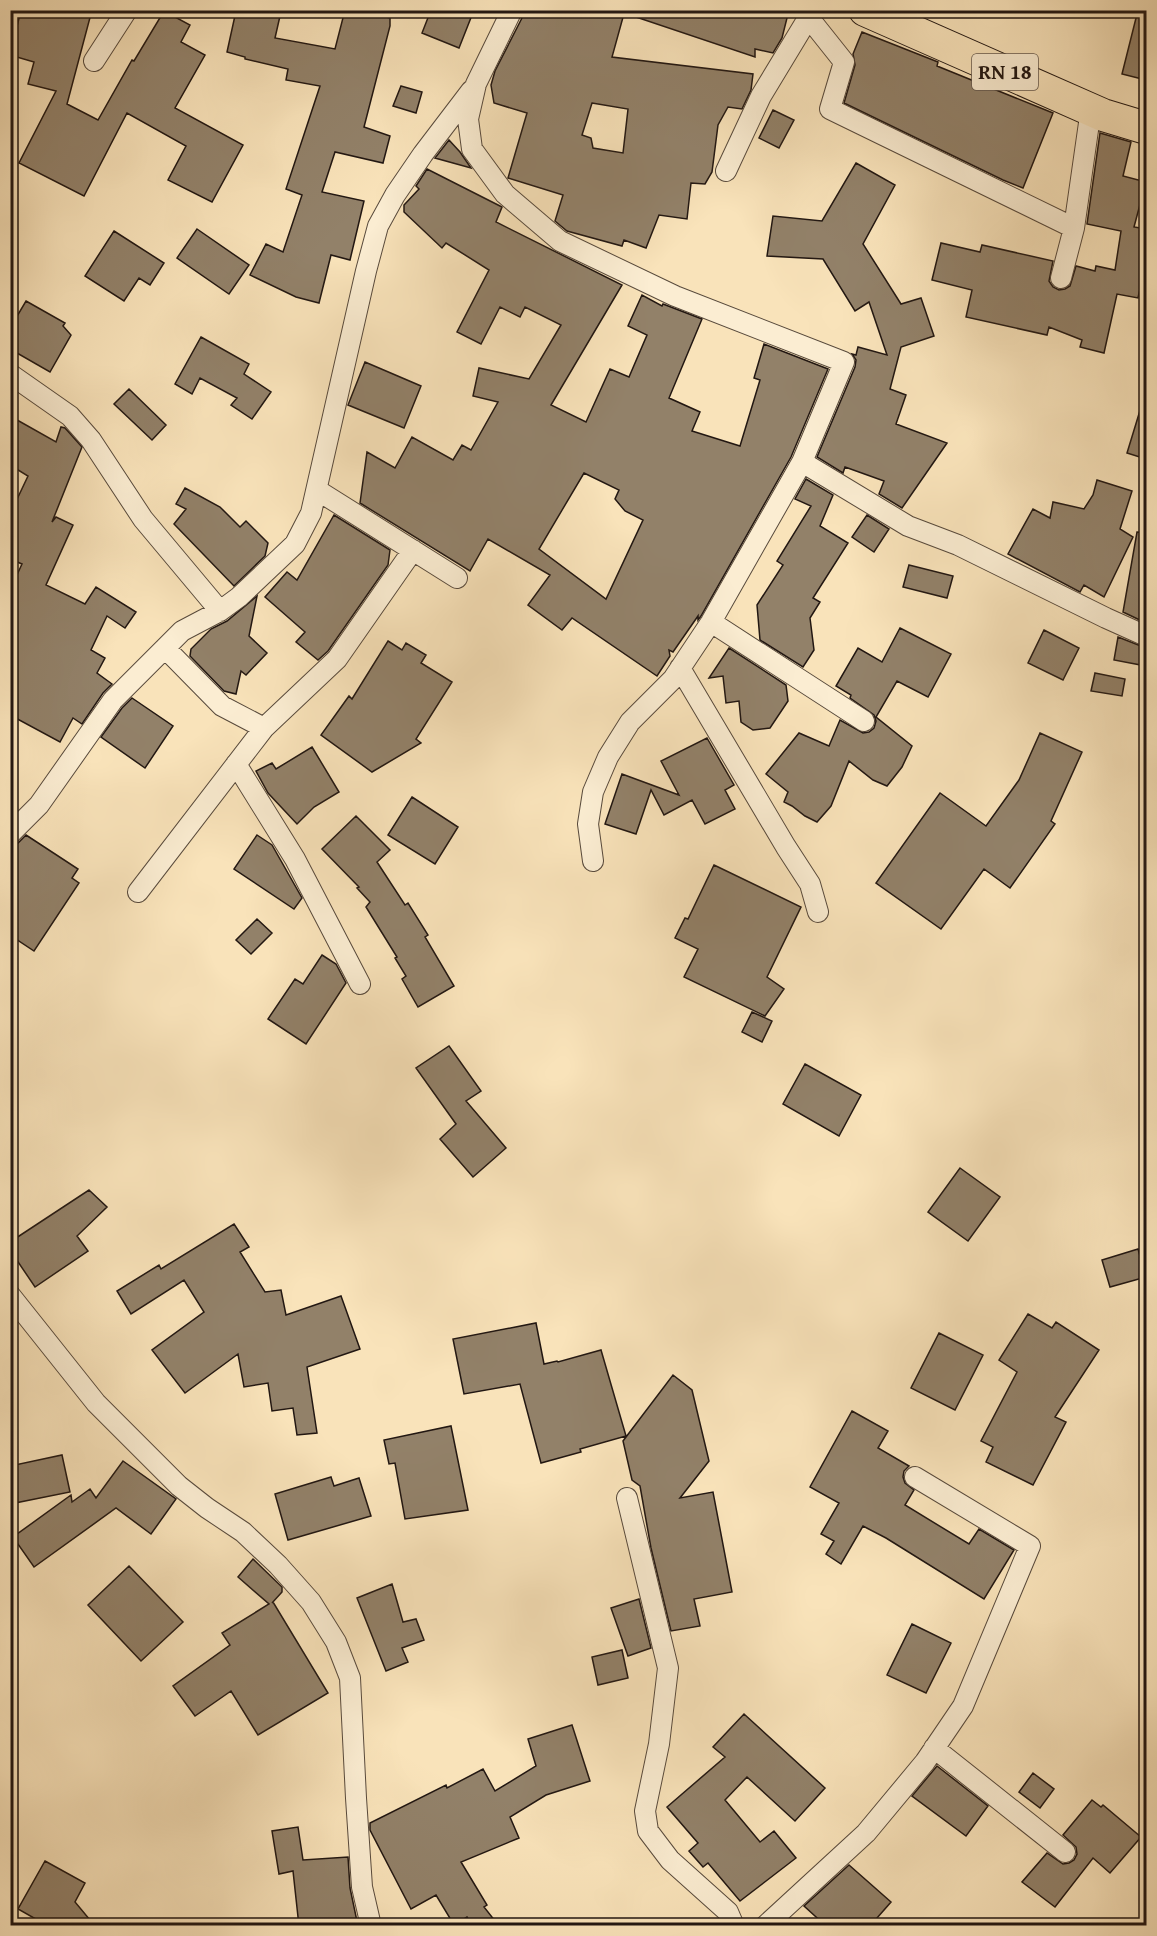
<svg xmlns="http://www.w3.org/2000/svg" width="1157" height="1936" font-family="'Gentium Book Plus',serif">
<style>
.building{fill:#928169;stroke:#221712;stroke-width:1.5;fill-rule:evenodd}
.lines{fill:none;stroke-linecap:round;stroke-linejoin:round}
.street-casing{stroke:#584a3c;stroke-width:22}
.primary-casing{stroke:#221712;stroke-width:34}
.street{stroke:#fbedd2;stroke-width:20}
.primary{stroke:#f9e3ba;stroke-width:32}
.labels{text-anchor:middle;stroke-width:5;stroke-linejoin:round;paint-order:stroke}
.shield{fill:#fbedd2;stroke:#63574c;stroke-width:1.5}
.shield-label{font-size:21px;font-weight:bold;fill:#221712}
</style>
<rect width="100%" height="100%" fill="#f9e3ba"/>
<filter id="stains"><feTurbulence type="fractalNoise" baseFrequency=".00333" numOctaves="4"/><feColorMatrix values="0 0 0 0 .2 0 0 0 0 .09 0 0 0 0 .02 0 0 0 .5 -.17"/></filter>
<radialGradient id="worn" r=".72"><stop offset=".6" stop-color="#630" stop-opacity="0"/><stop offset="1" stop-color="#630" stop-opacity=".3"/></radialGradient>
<path class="building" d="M21 10H92L67 104 98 120 132 60 134 61 164 11 190 25 181 42 205 55 175 108 243 145 212 202 168 180 186 146 127 113 84 196 19 163 56 91 28 84 34 62 10 55Z
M345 10H360L390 18V26L364 127 390 136 383 163 335 152 322 192 364 201 350 260 331 255 319 303 296 297 250 275 266 244 283 252 302 195 286 189 320 86 286 80 288 69 245 59V57L227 52 236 11 255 15 256 11 280 16 275 38 335 49Z
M431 10H474L459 48 422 33Z
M530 10H625L612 57 753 74 751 90 742 109 728 107 718 125 712 172 705 184 691 183 687 219 659 215 646 248 624 240 622 246 567 231 555 221 563 195 508 178 527 113 494 103 491 85 495 71 523 16 528 17ZM592 103 628 109 623 153 593 148 591 138 582 135Z
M628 10H789L782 38 773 53 755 49V57L627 14Z
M1138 10H1146V80L1122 74Z
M862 32 938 62 937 66 1053 113 1023 188 1003 180 844 103 855 65 853 54Z
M401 86 422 92 416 113 393 106Z
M773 110 794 120 779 148 759 138Z
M1100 133 1131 142 1123 176 1146 182 1134 227 1146 229V274H1143L1138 298 1117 294 1104 353 1080 347 1082 340 1049 327 1047 335 966 317 972 290 932 280 941 243 980 252 982 245 1053 261 1049 281 1053 287 1059 290 1065 289 1070 286 1076 266 1095 271 1096 266 1115 270 1121 231 1087 224Z
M449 140 460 152 471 168 435 158Z
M856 163 895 185 863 244 901 304 921 298 934 336 901 347 890 389 906 395 896 424 947 443 902 508 879 494 884 481 845 467 843 473 817 457 855 367 856 360 852 354 856 355 858 347 887 355 869 302 855 311 823 259 767 256 773 216 822 221Z
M427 169 500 206 502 207 496 222 622 285 551 405 586 422 610 369 629 377 647 335 628 326 642 295 662 306 663 304 702 319 669 398 700 412 692 431 740 446 760 380 754 378 764 344 828 369 791 457 701 616 698 620V616L673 652 669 650 670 656 657 676 572 618 562 630 528 605 550 575 488 539 470 571 360 503 367 452 395 468 412 437 453 460 462 445 471 450 498 402 473 396 479 368 529 379 561 325 525 307 520 317 500 307 481 344 457 332 489 270 446 243 442 248 404 212V205L419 189 416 186ZM584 473 619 490 615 499 625 511 643 520 606 599 539 549Z
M197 229 249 265 229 294 177 258Z
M114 231 164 263 150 285 139 278 124 301 85 276Z
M26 301 65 323 63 326 71 335 50 372 10 349V328Z
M201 337 249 364 244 374 271 392 252 419 231 405 237 398 200 378 192 394 175 384Z
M365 362 421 386 404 428 348 405Z
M129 389 166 425 152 440 114 404Z
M1142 404 1146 405V459L1127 453Z
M10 416 56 442 61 427 65 428 82 447 52 522 56 517 73 525 46 585 85 604 96 587 136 612 125 628 107 616 91 650 105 658 97 673 112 684 103 693 82 724 73 718 60 742 10 715V590L22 564 10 559V514L28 476 10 465Z
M806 479 833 495 820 526 848 543 813 598 820 602 810 618 814 650 803 667 760 640 757 605 783 565 777 561 811 506 795 499Z
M1097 480 1132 491 1120 529 1133 537 1104 597 1084 585 1080 592 1008 554 1033 509 1050 518 1053 502 1084 509 1093 495Z
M185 488 220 507 240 527 246 521 268 543 265 556 234 586 174 524 186 509 176 504Z
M334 515 390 550 388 565 328 651 318 660 296 642 305 632 265 597 287 572 297 580Z
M867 515 889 529 874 552 852 537Z
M1137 532 1146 533V623L1123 612Z
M909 565 953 576 947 598 903 587Z
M257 596 249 636 267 653 246 675 241 671 236 694 224 691 190 656 191 649 211 629 227 621Z
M900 628 951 654 928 697 897 681 876 717 912 746 902 767 887 786 873 780 849 761 831 806 817 822 805 816 792 806 784 802 788 792 766 774 799 733 829 746 840 720 863 733 869 732 874 728 876 721 874 715 850 698 851 695 836 686 858 648 882 662Z
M1044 630 1079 648 1063 680 1028 663Z
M1118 637 1146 648V666L1114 660Z
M388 641 402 650 406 643 426 655 421 663 452 682 416 739 421 743 372 772 321 735 349 696 352 699Z
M729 648 786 685 788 701 770 728 753 730 741 722 739 701 726 703 723 676 709 678Z
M1095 673 1125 679 1122 696 1091 691Z
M132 698 173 726 145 768 101 737 122 708Z
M1040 733 1082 752 1051 821 1055 824 1010 888 984 869 941 929 876 883 940 793 986 826 1019 780Z
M707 738 734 785 725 790 735 809 705 824 692 800 664 815 651 790 636 834 605 824 622 774 679 795 661 761Z
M312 747 339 792 314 807 297 824 268 793 256 771 272 763 276 769Z
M412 797 458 827 435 864 388 835Z
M356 816 390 850 377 862 405 905 408 903 428 935 425 937 454 986 418 1007 402 979 406 976 395 958 397 957 366 907 370 902 357 888 359 887 322 849Z
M26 835 78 869 72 878 79 883 34 951 10 935V846L18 843Z
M257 835 272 845 302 898 294 909 234 869Z
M714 865 801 907 767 977 784 989 765 1016 684 977 698 949 675 938 685 918 688 919Z
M257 919 272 933 251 954 236 940Z
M322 955 336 964 346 983 306 1044 268 1019 295 979 303 984Z
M752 1012 772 1021 762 1042 742 1032Z
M449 1046 481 1091 466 1101 506 1148 473 1177 440 1139 456 1124 416 1068Z
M805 1064 861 1095 839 1136 783 1104Z
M960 1168 1000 1197 968 1241 928 1212Z
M89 1190 107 1207 77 1236 88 1251 35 1287 10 1250V1242Z
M234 1224 249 1247 240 1252 265 1292 281 1290 286 1315 341 1296 360 1349 307 1367 317 1433 297 1435 293 1408 272 1411 268 1383 244 1387 238 1354 185 1393 152 1350 204 1312 184 1280 131 1314 117 1291 159 1265 161 1269Z
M1138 1249 1146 1277 1110 1287 1102 1260Z
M1028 1314 1052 1328 1056 1322 1099 1350 1055 1417 1066 1422 1033 1485 986 1462 993 1447 981 1441 1017 1372 999 1360Z
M536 1323 544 1364 557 1361 558 1362 601 1350 626 1436 580 1449 581 1452 541 1463 520 1384 464 1394 453 1339Z
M939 1333 983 1355 955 1410 911 1388Z
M673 1375 692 1390 709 1461 680 1498 713 1492 732 1592 694 1599 700 1626 671 1631 651 1548 640 1486 632 1480 623 1441Z
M852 1411 888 1431 878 1448 909 1466 904 1471 903 1477 905 1483 914 1490 905 1505 969 1544 979 1529 1014 1550 984 1599 886 1538 863 1526 841 1564 826 1554 834 1541 821 1534 839 1503 810 1487Z
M451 1426 468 1510 405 1519 395 1463 389 1464 384 1440Z
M62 1455 70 1492 10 1504V1466Z
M123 1461 176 1499 151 1534 116 1508 34 1567 13 1537 71 1495 72 1502 90 1489 96 1498Z
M331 1477 334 1486 359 1478 371 1516 288 1540 275 1494Z
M253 1559 282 1587V1592L272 1603 273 1602 328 1693 258 1735 231 1691 195 1716 173 1686 230 1645 222 1633 269 1604 238 1577Z
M129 1566 183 1622 141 1661 88 1605Z
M392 1584 403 1622 416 1619 424 1640 402 1648 408 1662 386 1671 357 1598Z
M639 1599 651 1648 628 1656 611 1608Z
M912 1624 951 1643 926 1693 887 1675Z
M622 1650 628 1678 598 1685 592 1657Z
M744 1714 825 1788 795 1821 747 1777 725 1800 760 1842 774 1831 796 1858 740 1901 708 1863 703 1867 689 1851 698 1843 667 1807 725 1757 713 1747Z
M572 1725 590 1781 546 1795 510 1817 519 1838 461 1862 487 1905 484 1907 499 1926H473L467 1917 454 1925 436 1895 411 1909 370 1830V1823L446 1785 447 1788 483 1769 495 1791 536 1766 528 1739Z
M937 1766 988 1806 966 1836 912 1796Z
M1033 1773 1054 1789 1040 1808 1019 1792Z
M1092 1800 1101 1807 1103 1805 1141 1837 1110 1873 1093 1858 1055 1907 1022 1882 1047 1853 1063 1864 1069 1863 1074 1860 1077 1854 1076 1847 1063 1835Z
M298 1827 303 1860 348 1857 350 1888 358 1926H299L293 1871 279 1874 272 1831Z
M45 1861 85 1883 75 1902 95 1926H48L18 1909Z
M849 1865 891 1902 870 1926H826L804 1906Z"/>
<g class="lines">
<defs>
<path id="street" d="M512 10 476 84 468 119 472 149 505 194 560 241 675 296 844 362 802 462 711 622 673 679 630 722 608 757 593 792 588 824 593 861
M809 18 844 62 830 109 1074 228
M94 61 127 10
M726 171 761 96 813 10
M1061 278 1074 228 1091 109
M10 374 70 416 91 440 143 519 220 611
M802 462 908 526 958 545 1106 618 1146 636
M317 490 457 578
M711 622 864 721
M165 648 222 706 264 728
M680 668 786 847 810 884 818 912
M236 764 295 859 360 984
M10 834 39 805 113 700 182 631 220 611 239 597 295 544 311 513 366 271 378 226 395 195 423 154 471 91
M138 892 264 728 337 659 413 550
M10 1295 96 1403 179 1486 207 1508 243 1532 278 1565 311 1602 336 1642 350 1678 356 1798 362 1887 371 1926
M627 1498 668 1668 659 1744 645 1811 648 1831 670 1860 728 1912 734 1926
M934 1748 1065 1852
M765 1926 866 1833 925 1762 963 1706 1030 1546 915 1477"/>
<path id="primary" d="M865 10 1103 115 1146 128"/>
</defs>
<use href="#street" class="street-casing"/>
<use href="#primary" class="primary-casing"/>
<use href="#street" class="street"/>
<use href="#primary" class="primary"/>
</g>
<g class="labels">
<rect class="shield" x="972" y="54" width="66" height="36" rx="4.5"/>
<g class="shield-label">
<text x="1005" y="79">RN 18</text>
</g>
</g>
<rect width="1157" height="1936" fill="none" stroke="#f9e3ba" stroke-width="36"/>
<rect x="12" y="12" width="1133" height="1912" fill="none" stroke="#221712" stroke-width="3"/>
<rect x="18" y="18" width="1121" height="1900" fill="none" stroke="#221712" stroke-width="1.5"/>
<rect width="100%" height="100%" filter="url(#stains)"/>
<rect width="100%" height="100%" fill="url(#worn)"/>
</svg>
